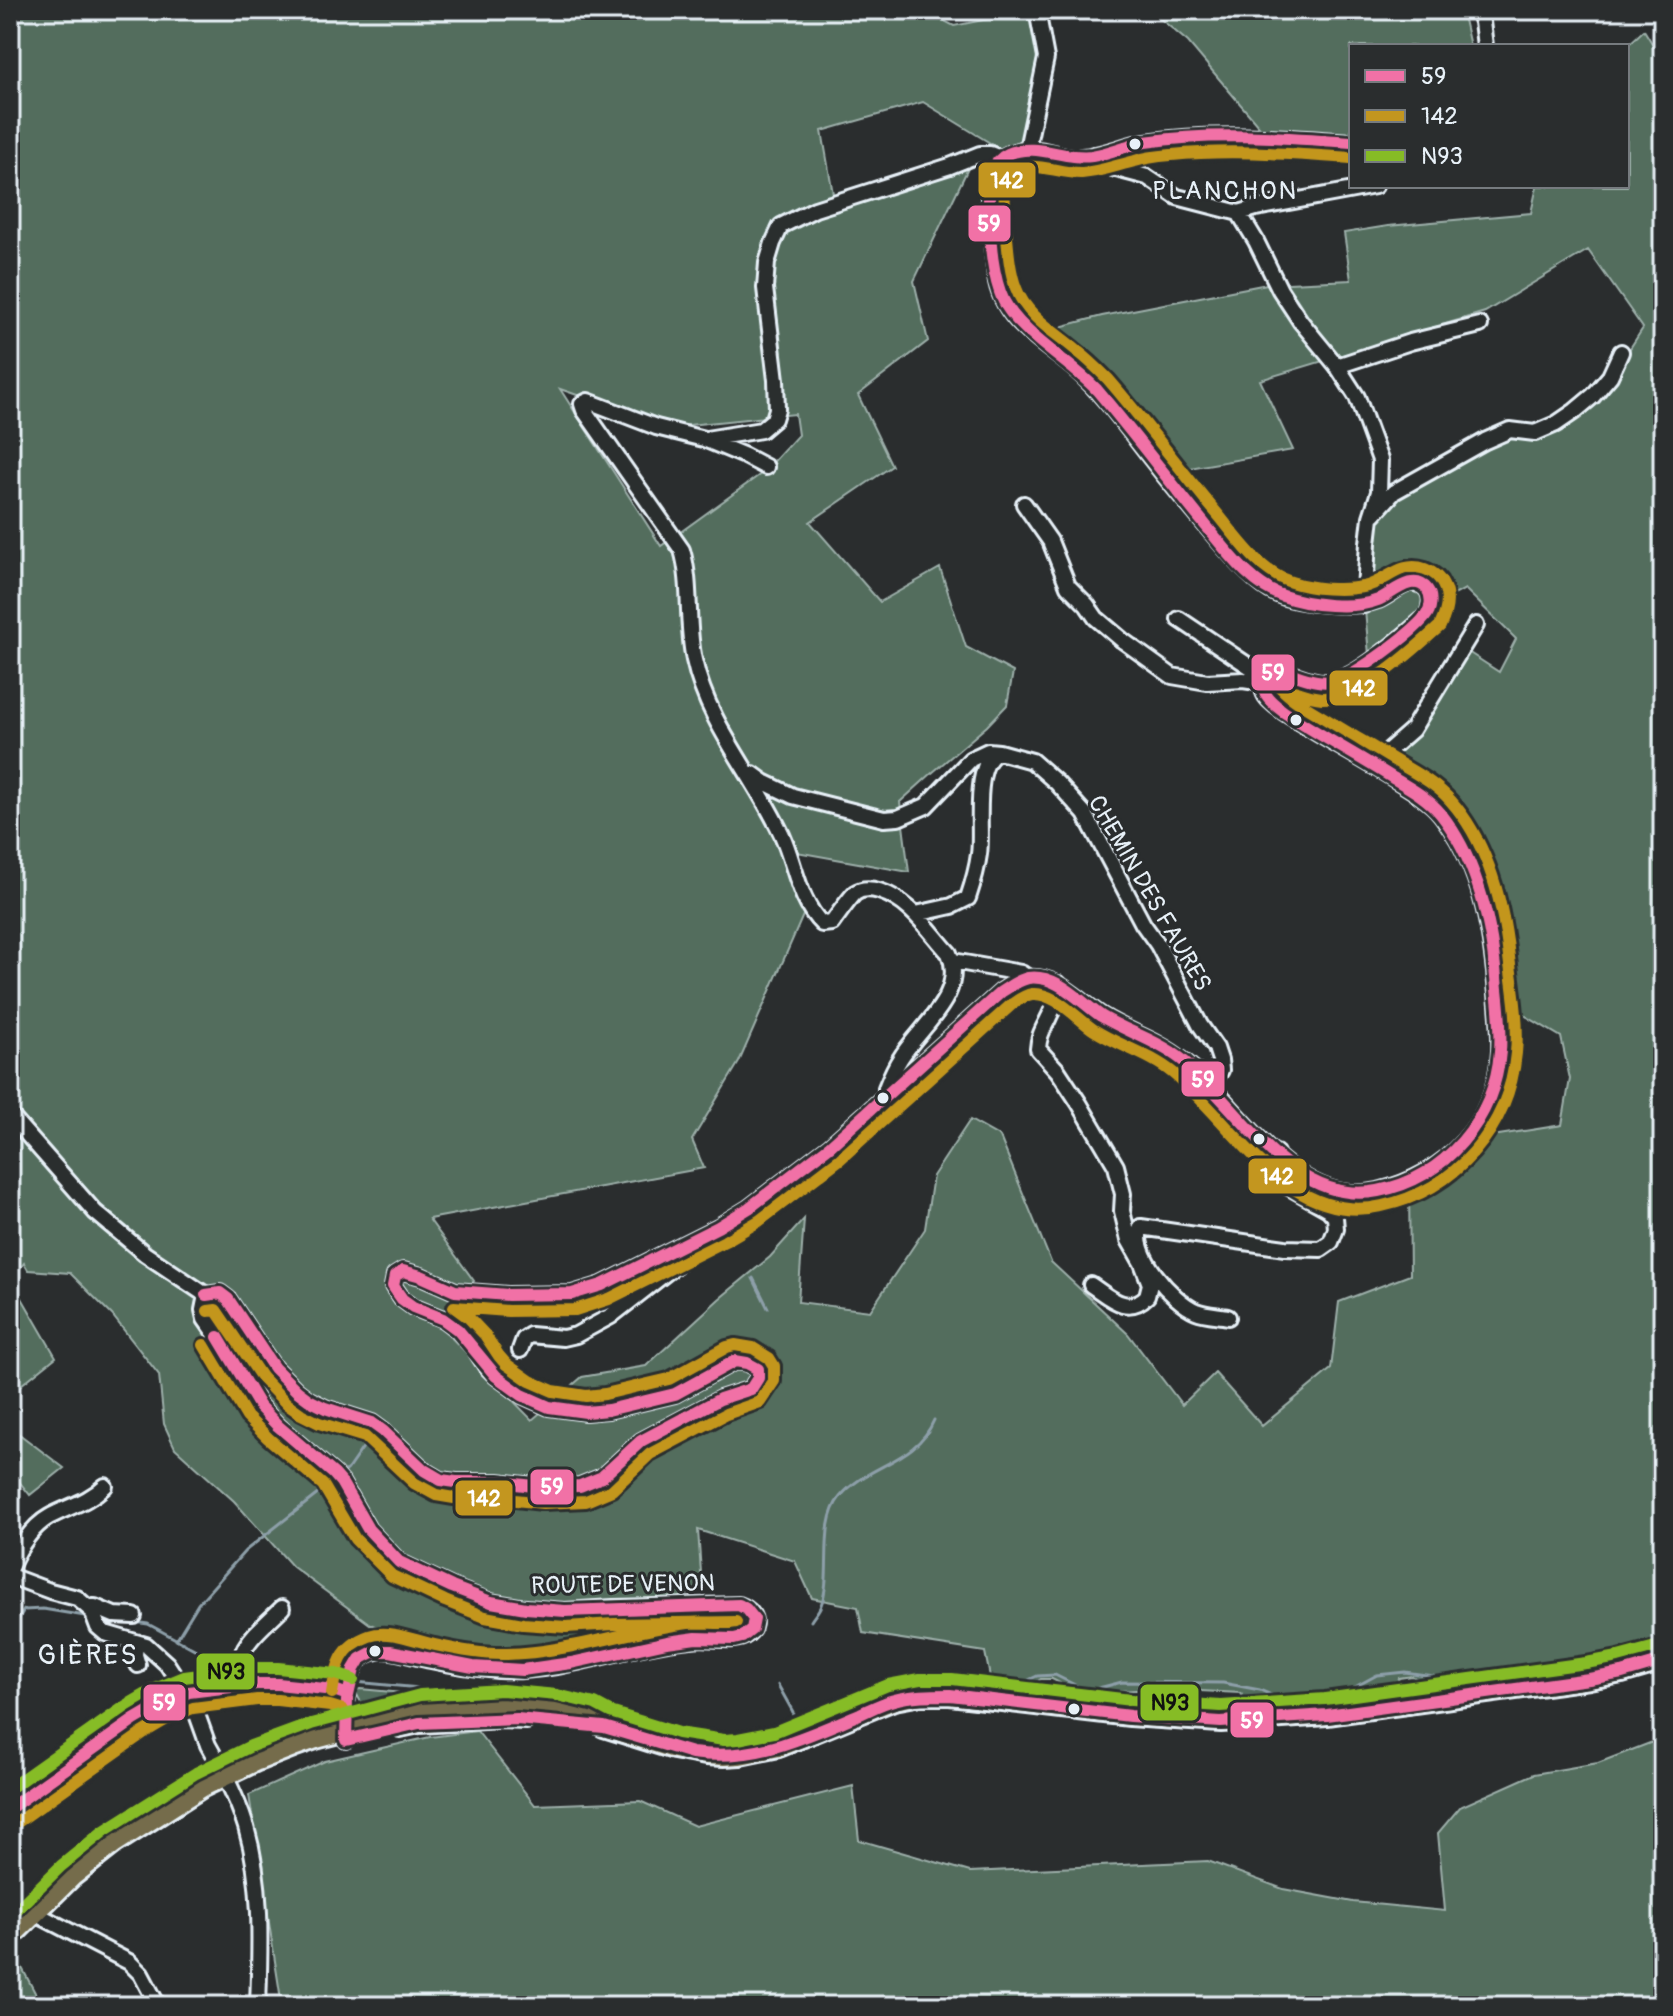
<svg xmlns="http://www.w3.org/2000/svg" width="1673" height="2016" font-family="Pangolin,sans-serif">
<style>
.green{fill:#526d5d;stroke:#9dafaa;stroke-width:2;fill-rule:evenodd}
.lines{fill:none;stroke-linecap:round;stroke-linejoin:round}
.stream{stroke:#8d9fa9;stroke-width:3}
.minor-casing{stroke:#e8f1f8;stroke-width:20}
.major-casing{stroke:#e8f1f8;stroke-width:24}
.minor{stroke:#2a2d2e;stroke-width:14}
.major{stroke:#746c4b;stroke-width:18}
.bus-1-casing{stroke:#2a2d2e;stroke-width:18}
.bus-2-casing{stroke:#2a2d2e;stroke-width:18}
.bus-3-casing{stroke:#2a2d2e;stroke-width:18}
.bus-1{stroke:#f171a6;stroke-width:12}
.bus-2{stroke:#c3961f;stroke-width:12}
.bus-3{stroke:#86bc25;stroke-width:12}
.bus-dot{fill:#e8f1f8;stroke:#2a2d2e;stroke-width:3}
.labels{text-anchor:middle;stroke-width:6;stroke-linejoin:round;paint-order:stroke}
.street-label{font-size:24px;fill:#e8f1f8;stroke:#2a2d2e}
.neighbourhood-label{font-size:26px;letter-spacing:2px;fill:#e8f1f8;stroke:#2a2d2e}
.quarter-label{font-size:28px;letter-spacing:2px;fill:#e8f1f8;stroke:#2a2d2e}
.line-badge{stroke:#2a2d2e;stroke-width:3}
.badge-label{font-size:22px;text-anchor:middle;font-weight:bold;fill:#fff}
.pale-badge-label{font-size:22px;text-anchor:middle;font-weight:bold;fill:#111}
</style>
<rect width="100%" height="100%" fill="#2a2d2e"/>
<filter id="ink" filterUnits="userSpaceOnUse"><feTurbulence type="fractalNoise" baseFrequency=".0125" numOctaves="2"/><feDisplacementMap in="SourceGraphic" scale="16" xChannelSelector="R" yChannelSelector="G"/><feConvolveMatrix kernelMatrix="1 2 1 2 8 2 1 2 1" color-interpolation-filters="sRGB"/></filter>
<g filter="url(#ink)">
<path class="green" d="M10 10H924L954 26 1032 10 1040 54 1024 143 1000 149 923 102 822 131 836 211 972 160 914 281 928 341 858 395 892 466 810 522 880 602 940 568 966 647 1013 672 1007 705 987 726 932 773 900 802 909 872 780 849 804 913 739 1062 692 1140 704 1168 429 1219 474 1281 434 1320 532 1420 582 1377 646 1366 719 1299 770 1257 804 1219 798 1302 870 1311 925 1229 933 1176 970 1120 1000 1137 1051 1262 1128 1334 1182 1405 1215 1373 1262 1426 1331 1369 1339 1302 1410 1275 1409 1186 1422 1165 1480 1138 1562 1125 1570 1079 1561 1037 1504 1003 1490 892 1458 827 1423 789 1379 761 1465 650 1499 672 1516 639 1465 589 1421 613 1369 655 1365 610 1373 524 1391 500 1495 442 1516 435 1538 438 1602 392 1643 328 1588 250 1485 312 1260 380 1293 450 1167 472 1140 434 1057 340 1063 326 1102 316 1267 284 1351 280 1344 233 1388 226 1531 213 1537 186H1627V46L1644 30 1663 61V1650C1593 1674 1510 1679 1436 1690L1412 1676 1399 1678 1395 1689 1381 1698 1250 1713 1241 1693 1158 1689 1115 1691 1085 1697 1070 1695 1060 1683 1052 1679H1041L1022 1690 992 1687 985 1652 863 1633 858 1607 812 1598 795 1561 698 1530 702 1587 573 1648 440 1651 370 1624 293 1567 234 1501 175 1448 164 1424 159 1375 112 1315 70 1273 28 1270 24 1263 11 1279 56 1357 16 1389 10 1397ZM560 389 669 427 795 414 798 435 765 471 661 546Z
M1150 10H1381L1411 16 1462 11 1470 46H1351V136L1263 131 1188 42Z
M10 1427 64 1468 30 1495 10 1470Z
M360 1689 457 1698V1702L370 1719 355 1691Z
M477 1731 535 1805 640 1801 695 1826 853 1786 859 1840 970 1872 1208 1861 1283 1889 1353 1902 1445 1911 1438 1833 1460 1807 1534 1774 1598 1763 1663 1738V2006H282L249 1795 325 1761 430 1737Z
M20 1964 42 2006H10V1974Z"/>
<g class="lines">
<path class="stream" d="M981 203 980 166 983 158
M753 1278 768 1308
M341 1475 348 1469 375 1430
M811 1621C814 1616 819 1611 821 1605 833 1576 818 1523 840 1497 867 1464 916 1463 934 1420
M134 1622 148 1624 211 1658
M176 1640 198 1604 245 1551 333 1482
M10 1647 13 1627 24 1610 43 1609 91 1617
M10 1651C15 1673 22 1717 10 1736
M255 1672 347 1681
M355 1682 550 1700 599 1710 706 1744 746 1745 892 1681 1018 1685 1037 1676 1055 1675 1087 1691 1122 1682 1223 1683 1260 1690 1285 1701 1342 1694 1377 1675 1405 1672 1447 1678 1651 1650 1663 1643
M778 1685 793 1712 791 1725"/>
<defs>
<path id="minor" d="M1478 10 1482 22 1485 46
M1027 149 1046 58 1037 10
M1093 155 1105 166 1147 177 1177 197 1239 213 1256 208 1375 186
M1239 213 1256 241 1280 290 1301 322 1337 366 1357 397 1380 460 1379 492 1371 517 1368 543 1364 605
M1337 366 1410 342 1480 325
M706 439 761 430 774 419 777 409 776 380 765 288 767 263 773 243 781 226 815 209 950 166 980 154H990L1000 158
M766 467 745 456 704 439 656 427 588 401 582 404 584 410 682 550C692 584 686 624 694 660 708 725 755 776 782 835 795 864 799 902 822 924L832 923C837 916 850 898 855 893 862 888 872 889 879 891 911 901 928 930 949 953 967 995 919 1027 900 1059 894 1068 890 1078 886 1088L888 1094
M1024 504 1050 541 1068 586 1087 605 1096 618 1122 640 1172 676 1207 682 1243 680 1263 683
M1374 514 1394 492 1485 441 1510 430 1535 433 1556 424 1575 411 1593 396 1610 376 1621 352
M1179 619 1252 668 1263 683
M1372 765 1412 730 1476 625
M753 774 764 782 793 796 884 819 898 818 926 806 971 759 988 751 999 752 1032 761 1057 783 1085 814 1143 924 1158 945 1200 1025 1216 1048 1220 1060 1221 1070 1210 1086
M916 914 952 906 968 898C973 883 977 870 979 854 983 831 971 761 999 752
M953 961 1021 973 1028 978
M1059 984C1057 996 1055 1006 1049 1017 1043 1030 1039 1034 1038 1049L1058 1071 1079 1103 1116 1166 1123 1194 1122 1211 1129 1240 1142 1263 1150 1284 1147 1296C1127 1316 1109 1297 1091 1285
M10 1115 95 1212 145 1254 206 1295
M206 1295 220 1293 228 1299 274 1368 297 1391 309 1400 325 1408 372 1423 383 1431 424 1470 441 1480 456 1482H498L543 1487H570L580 1486 602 1477 641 1441 720 1399 751 1389 758 1378V1369L747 1363 735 1361 675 1394 608 1410 586 1412 549 1407 522 1395 496 1376 486 1366 473 1346 458 1330 443 1319 413 1307 402 1299 393 1286 395 1276 403 1271 421 1276 455 1291 508 1295 572 1294 602 1285 718 1227 749 1208 830 1146 1001 992C1009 987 1018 980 1028 978 1058 975 1079 1001 1102 1016 1127 1032 1157 1040 1181 1059 1240 1103 1292 1211 1378 1191 1447 1174 1496 1123 1500 1051 1501 1025 1497 998 1495 972 1489 916 1477 860 1441 814 1429 799 1409 788 1393 778 1357 755 1319 736 1284 712 1271 702 1258 695 1265 677L1278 670C1295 673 1309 683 1327 682 1354 682 1406 633 1427 616 1433 603 1433 585 1415 583 1403 581 1389 596 1378 600 1356 609 1299 604 1277 594 1256 585 1234 558 1219 541 1197 515 1175 489 1154 462 1131 433 1104 394 1076 370 1045 343 1002 322 996 276 993 253 982 182 996 163 999 158 1005 156 1011 153 1041 142 1055 159 1081 157 1103 156 1124 145 1146 142 1212 132 1285 137 1351 142
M206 1295 203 1310 205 1319 223 1345 260 1407 278 1426 334 1474 341 1482 368 1529 399 1562 452 1587 491 1602 526 1608 565 1611 613 1608 739 1605C762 1613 757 1637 734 1639 719 1640 705 1637 691 1639 628 1644 562 1674 498 1670 476 1668 453 1665 431 1660 416 1657 399 1651 384 1650 377 1650 372 1652 366 1655 364 1656 358 1660 357 1662 347 1677 343 1723 346 1740
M1228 1317C1218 1315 1206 1315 1196 1311 1173 1302 1129 1252 1141 1227L1285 1248 1321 1249 1331 1242 1336 1229 1335 1217 1328 1209 1284 1184 1274 1169 1276 1153
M520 1350 524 1339 530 1335 563 1338 576 1335 611 1316 699 1247 715 1238
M10 1568C18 1550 31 1527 49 1517 69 1506 87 1503 105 1486
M10 1576 50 1591 77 1598 92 1611 98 1627 105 1633 146 1645 167 1664 180 1684 189 1692 208 1745 218 1763
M88 1607H95L114 1615 134 1616
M136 1642 135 1655 138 1665
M238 1687C235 1645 255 1635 282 1608
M225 1776C233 1792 241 1810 246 1827 263 1886 260 1946 258 2006
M10 1808 134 1720 163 1703 189 1692 256 1684H278L334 1690 348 1695
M40 1916 129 1962 141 1974 158 2006"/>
<path id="major" d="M400 1727 419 1723 501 1718 526 1719
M10 1938 72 1877 114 1844 203 1787 257 1761 293 1747 316 1739 423 1711 502 1706 555 1711 590 1719 604 1727 674 1749 706 1755 724 1756 740 1755 779 1747 894 1700 921 1695H950L1130 1716 1221 1722 1327 1715 1589 1679 1622 1673 1663 1661"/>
</defs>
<use href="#minor" class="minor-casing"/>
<use href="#major" class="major-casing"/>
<use href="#minor" class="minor"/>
<use href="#major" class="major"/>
<defs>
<path id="bus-1" d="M206 1295 220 1293 228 1299 274 1368 297 1391 309 1400 325 1408 372 1423 383 1431 424 1470 441 1480 456 1482H498L543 1487 580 1486 602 1477 641 1441 720 1399 751 1389 758 1378V1369L747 1363 735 1361 675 1394 608 1410 586 1412 549 1407 522 1395 496 1376 458 1330 443 1319 413 1307 402 1299 393 1286 395 1276 403 1271 421 1276 455 1291 508 1295 572 1294 602 1285 718 1227 749 1208 830 1146 1001 992C1009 987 1018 980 1028 978 1057 974 1079 1001 1101 1016 1127 1032 1157 1040 1181 1059 1239 1105 1291 1208 1378 1191 1446 1178 1495 1118 1500 1051 1502 1027 1498 1002 1496 978 1491 921 1477 860 1441 814 1428 798 1410 788 1393 778 1357 755 1319 735 1284 712 1271 702 1260 695 1265 677L1278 670C1298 674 1316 686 1337 680 1358 674 1411 634 1425 617 1431 610 1433 597 1427 589 1413 572 1392 594 1378 600 1353 610 1308 605 1283 596 1251 585 1228 552 1207 527 1170 482 1135 435 1097 390 1076 368 1050 352 1028 331 1016 320 1005 307 1000 292 991 266 989 228 989 201 989 183 990 162 1008 154 1036 142 1063 160 1092 156 1110 153 1127 145 1145 142 1213 132 1283 137 1351 142
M218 1337 260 1407 278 1426 334 1474 341 1482 368 1529 399 1562 452 1587 491 1602 526 1608 565 1611 739 1605 746 1609 754 1619 752 1629 742 1637 734 1639 696 1638 667 1642 571 1663 522 1670 473 1667 390 1651H375L360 1659 354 1669 347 1700 346 1740 419 1723 517 1719 604 1727 692 1753C756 1762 802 1738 860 1714 871 1709 882 1703 894 1700 912 1695 931 1695 950 1695L1130 1716 1221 1722 1327 1715 1589 1679 1622 1673 1663 1661
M10 1808 134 1720 163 1703 189 1692 256 1684H278L334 1690 348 1695"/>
<path id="bus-2" d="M208 1311 216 1310 262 1378 287 1404 301 1414 319 1423 365 1437 414 1483 436 1495 454 1498H497L543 1503 586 1501 612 1490 650 1454 726 1414 760 1402 774 1381V1366L769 1358 753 1348 735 1345 727 1347 669 1379 605 1394 586 1396 553 1391 530 1381 506 1364 499 1356 485 1335 469 1318 454 1307 508 1311 575 1310 609 1299 725 1241 759 1221 840 1159 1011 1005C1017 1001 1024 995 1032 994 1055 992 1076 1018 1094 1030 1119 1046 1150 1054 1173 1073 1235 1124 1288 1227 1382 1206 1456 1190 1509 1128 1516 1053 1519 1022 1513 988 1509 957 1503 903 1488 843 1451 801 1437 785 1419 775 1402 765 1376 749 1350 734 1324 718 1309 709 1292 700 1280 687 1294 690 1307 697 1322 698 1362 699 1412 651 1440 626 1446 614 1450 598 1443 585 1440 578 1433 572 1425 569 1400 560 1386 583 1363 587 1341 591 1313 589 1291 582 1261 573 1239 540 1220 517 1182 472 1147 424 1108 379 1098 369 1088 359 1076 350 1055 332 1026 316 1016 288 1009 270 1008 247 1006 227 1005 209 1002 188 1010 172 1034 159 1056 174 1082 173 1100 172 1118 165 1135 161 1147 157 1160 156 1172 155 1231 149 1291 154 1350 158
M204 1345 247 1417 268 1438 323 1485 355 1539 392 1576 445 1601 485 1617 523 1624 566 1627 614 1624 736 1622C721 1625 704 1621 688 1623 627 1631 569 1652 507 1654 484 1655 458 1650 435 1645 415 1641 390 1629 369 1636 341 1646 336 1666 332 1693
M19 1821 143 1733 170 1717 193 1708 257 1700H277L330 1706 343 1710"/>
<path id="bus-3" d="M10 1788 126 1706 155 1689 184 1677 254 1668H278L336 1674 353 1680
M10 1916 61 1866 104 1831 196 1773 251 1746 311 1724 420 1695 502 1690 557 1695 595 1704 610 1712 678 1733 724 1740 738 1739 774 1732 888 1685 920 1679H952L1131 1700 1221 1706 1325 1699 1586 1663 1618 1657 1659 1646"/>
</defs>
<use href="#bus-1" class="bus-1-casing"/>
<use href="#bus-2" class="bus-2-casing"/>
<use href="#bus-3" class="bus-3-casing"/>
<use href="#bus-1" class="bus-1"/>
<use href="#bus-2" class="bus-2"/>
<use href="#bus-3" class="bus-3"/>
</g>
</g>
<g class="bus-dot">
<circle cx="1135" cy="144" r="7"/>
<circle cx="1296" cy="720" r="7"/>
<circle cx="883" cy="1098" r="7"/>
<circle cx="1259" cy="1139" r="7"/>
<circle cx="375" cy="1651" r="7"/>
<circle cx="1074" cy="1709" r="7"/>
</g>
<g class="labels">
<g class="street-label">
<text transform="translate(1150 893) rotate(60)" y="8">CHEMIN DES FAURES</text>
<text transform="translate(623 1584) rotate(-1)" y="8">ROUTE DE VENON</text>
</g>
<g class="neighbourhood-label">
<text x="1225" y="199">PLANCHON</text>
</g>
<g class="quarter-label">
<text x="88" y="1664">GIÈRES</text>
</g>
</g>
<g class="line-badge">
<rect x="977" y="161" width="60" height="38" rx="8" fill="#c3961f"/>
<rect x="967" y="204" width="45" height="39" rx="8" fill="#f171a6"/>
<rect x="1250" y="653" width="46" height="39" rx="8" fill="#f171a6"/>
<rect x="1328" y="669" width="61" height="38" rx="8" fill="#c3961f"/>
<rect x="1180" y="1060" width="46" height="38" rx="8" fill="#f171a6"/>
<rect x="1247" y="1157" width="61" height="38" rx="8" fill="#c3961f"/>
<rect x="529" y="1468" width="46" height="38" rx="8" fill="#f171a6"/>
<rect x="454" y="1479" width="60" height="38" rx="8" fill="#c3961f"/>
<rect x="195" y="1652" width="61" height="39" rx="8" fill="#86bc25"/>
<rect x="142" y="1683" width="45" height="39" rx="8" fill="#f171a6"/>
<rect x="1139" y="1683" width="61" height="39" rx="8" fill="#86bc25"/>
<rect x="1229" y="1701" width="46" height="38" rx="8" fill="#f171a6"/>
</g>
<g class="badge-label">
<text x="1007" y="188">142</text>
<text x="989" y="231">59</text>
<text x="1273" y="680">59</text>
<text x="1359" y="696">142</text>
<text x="1203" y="1087">59</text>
<text x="1277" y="1184">142</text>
<text x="552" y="1494">59</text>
<text x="484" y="1506">142</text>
<text x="164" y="1710">59</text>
<text x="1252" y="1728">59</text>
</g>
<g class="pale-badge-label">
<text x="226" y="1679">N93</text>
<text x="1170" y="1710">N93</text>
</g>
<rect width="1673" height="2016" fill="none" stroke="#2a2d2e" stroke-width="40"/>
<rect x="20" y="20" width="1633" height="1976" fill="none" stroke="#e8f1f8" stroke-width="3" filter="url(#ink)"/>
<rect x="1349" y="44" width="280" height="144" fill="#2a2d2e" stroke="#767b7f" stroke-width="2"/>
<rect x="1365" y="70" width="40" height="12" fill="#f171a6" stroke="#767b7f" stroke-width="2"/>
<text x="1421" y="84" font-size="24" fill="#e8f1f8">59</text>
<rect x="1365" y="110" width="40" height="12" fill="#c3961f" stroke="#767b7f" stroke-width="2"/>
<text x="1421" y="124" font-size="24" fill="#e8f1f8">142</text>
<rect x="1365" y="150" width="40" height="12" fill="#86bc25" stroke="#767b7f" stroke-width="2"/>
<text x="1421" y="164" font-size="24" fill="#e8f1f8">N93</text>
</svg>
